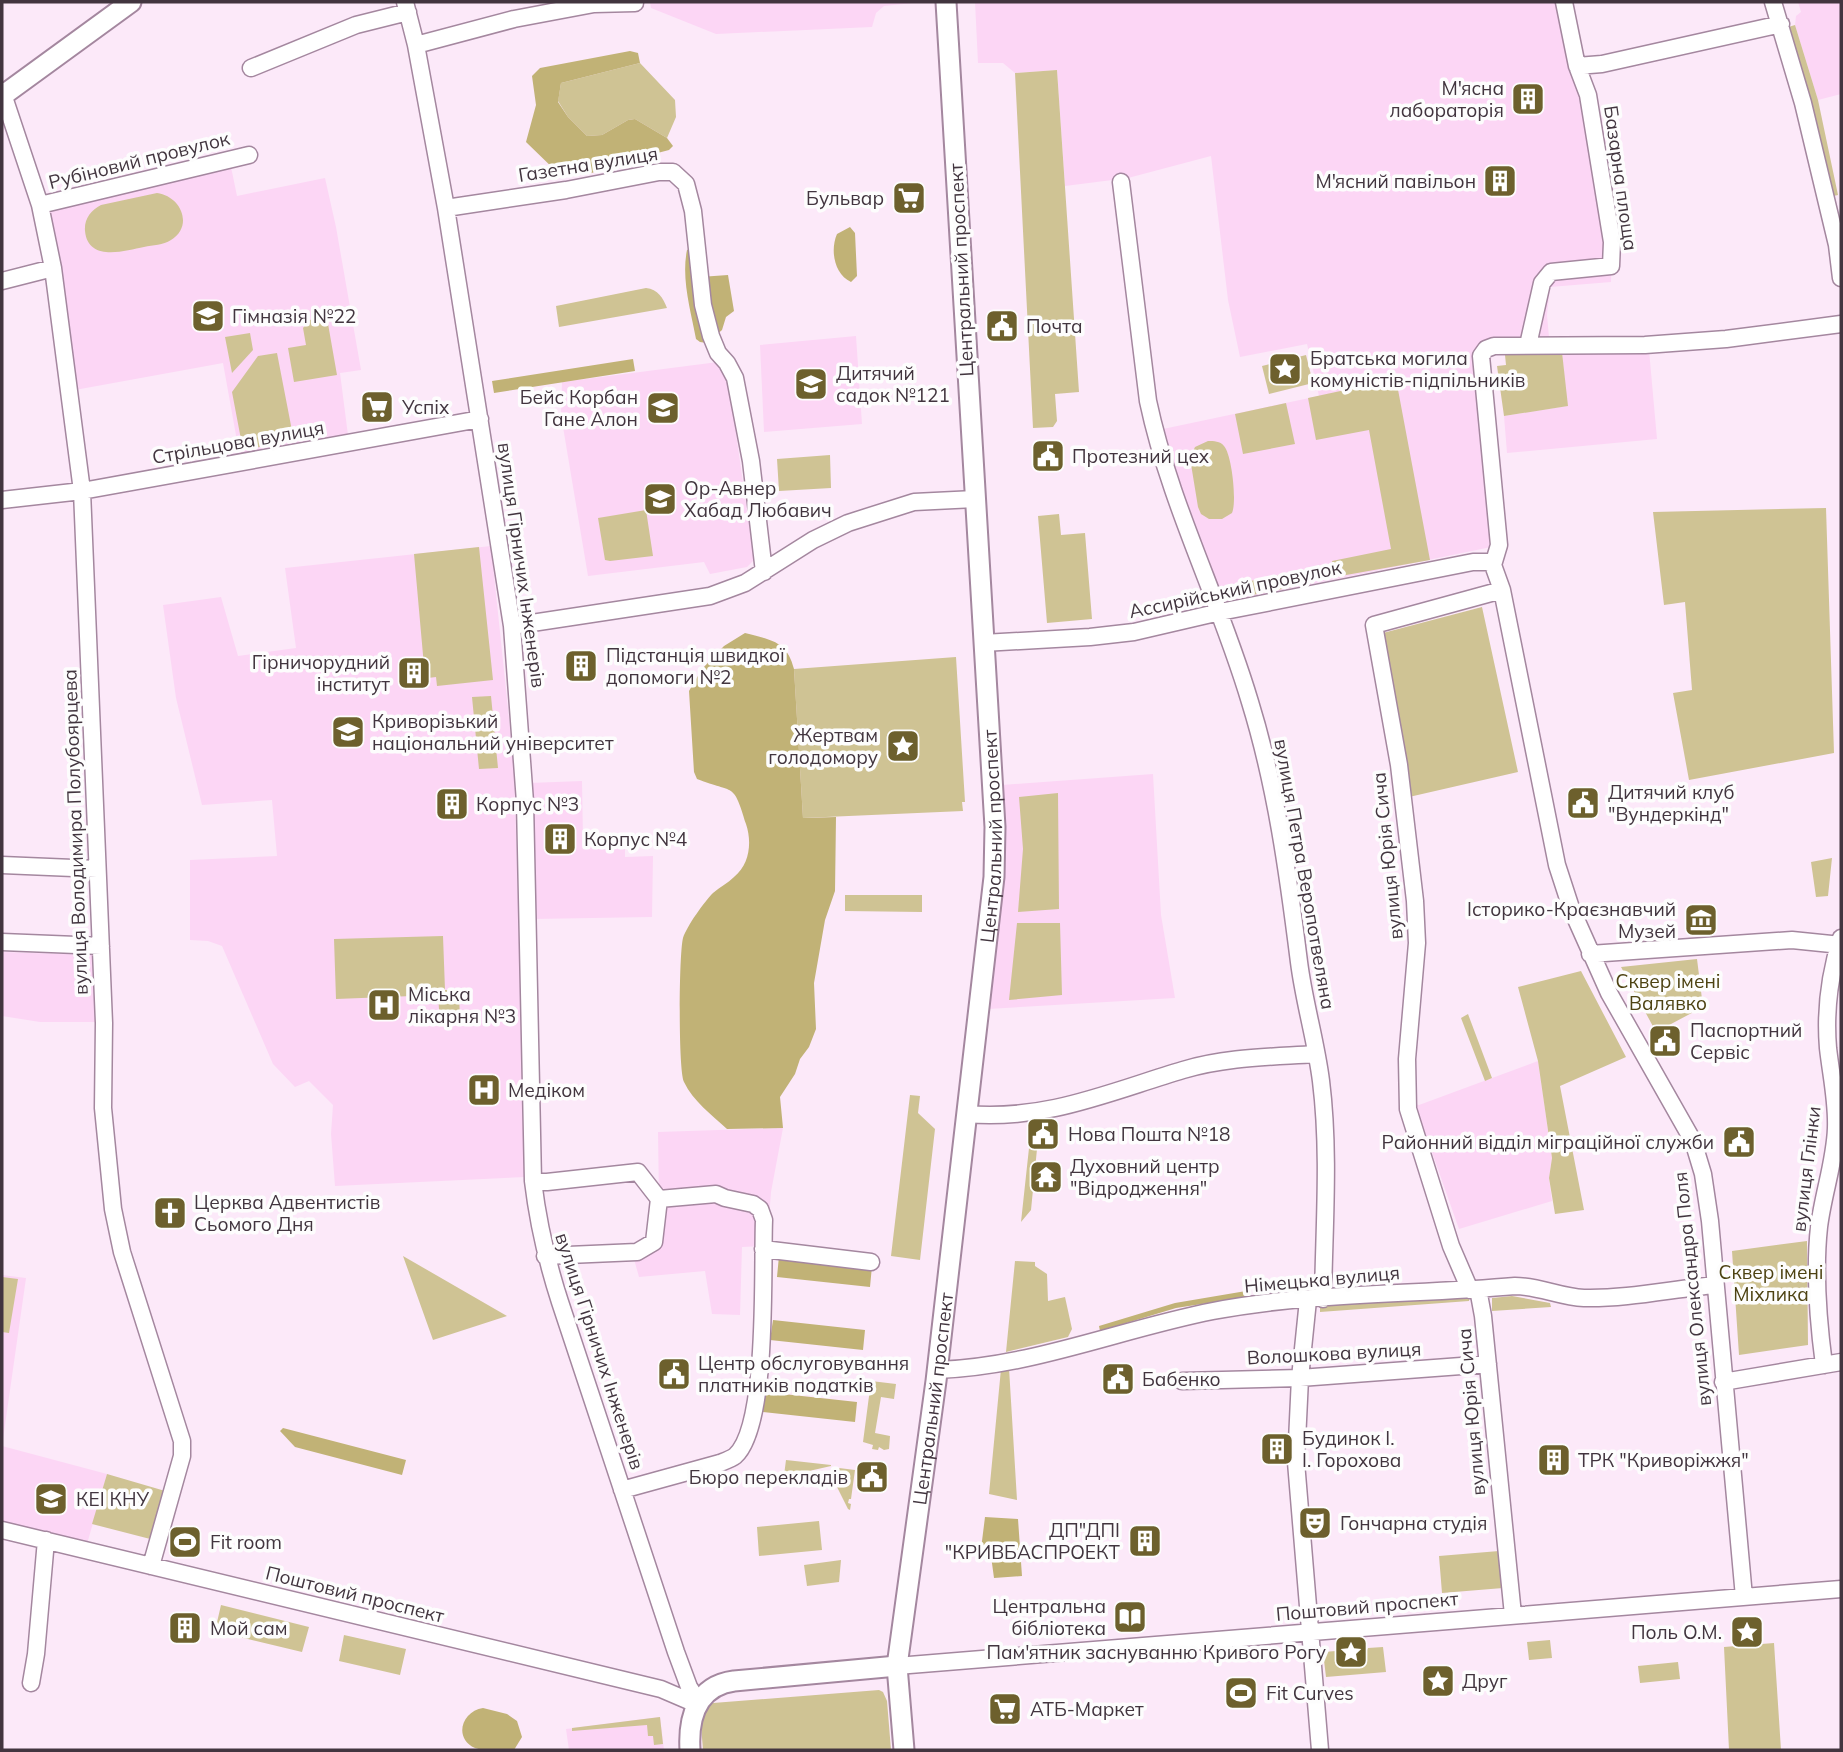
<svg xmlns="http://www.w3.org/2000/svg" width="1843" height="1752" font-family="Mulish,sans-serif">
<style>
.built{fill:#fcd6f5}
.green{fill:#cfc394}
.forest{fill:#c1b276}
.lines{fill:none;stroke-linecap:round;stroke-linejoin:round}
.minor-casing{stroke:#a4879f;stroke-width:19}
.major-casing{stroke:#a4879f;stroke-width:23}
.minor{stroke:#fff;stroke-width:16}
.major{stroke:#fff;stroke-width:19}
.labels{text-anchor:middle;stroke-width:7;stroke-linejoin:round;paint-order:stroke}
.poi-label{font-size:19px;fill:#42353f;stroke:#fdfdfd;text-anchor:start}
.street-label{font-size:19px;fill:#42353f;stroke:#fdfdfd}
.park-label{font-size:19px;fill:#4d4212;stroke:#fdfdfd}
</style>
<rect width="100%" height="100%" fill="#fce9f9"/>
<path class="built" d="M650 2H923L884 6 876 13 872 27 716 34 651 8Z
M975 2H1564L1612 242 1611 282 1550 287 1547 315 1549 337 1480 342 1477 347 1476 356 1496 546 1224 602 1174 467 1163 429 1319 396 1307 344 1240 357 1228 300 1211 156 1128 178 1065 186 1057 70 1015 73 1003 63H978Z
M1798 2H1841V94L1818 100 1795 25 1796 16 1801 12Z
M230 162 237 196 325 178 336 227 361 370 340 373 349 443 241 463 223 363 75 390 46 207Z
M856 336 862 424 764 432 760 345Z
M1649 350 1657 439 1507 453 1504 416 1567 406 1562 352Z
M718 362 727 370 754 560 747 567 710 574 704 562 588 576 561 415 562 382Z
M491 546 514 766 526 1177 335 1186 331 1134 333 1105 309 1081 295 1087 273 1064 222 946 208 941 190 940V860L277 856 272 800 202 805 176 698 163 605 221 597 238 656 296 648 285 568Z
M1153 774 1161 915 1175 998 988 1009 1004 868 1005 839 1002 785Z
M582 781 583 840 625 841V857L653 856 652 917 533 919 529 783Z
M2 952 94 955 97 1022H40L2 1016Z
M1538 1061 1552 1158 1549 1178 1552 1201 1459 1229 1415 1104 1419 1105Z
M783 1128 771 1192 767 1246 742 1247 740 1315 712 1314 705 1271 639 1277 632 1252 646 1248 659 1199 658 1132Z
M2 1275 26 1278 2 1446 107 1474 87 1544 2 1524Z
M660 1717 664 1750H569L566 1729Z"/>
<path class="green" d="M1795 25 1818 100 1838 195 1829 197 1785 28Z
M640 63 675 100 676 117 667 138 635 119 628 120 602 135 587 136 568 117 558 101 561 83Z
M1057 70 1079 392 1055 394 1057 421 1053 427 1033 428 1015 73Z
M157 193C181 196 194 226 171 240 163 245 153 245 144 247 124 251 88 262 85 231 84 219 91 210 101 205Z
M646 288C658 289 663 298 667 308L559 327 556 306Z
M327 318 337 375 294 382 288 348 306 345 303 328 309 320Z
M250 333 253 350 232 373 225 337Z
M1562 352 1568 406 1504 416 1497 366 1506 365 1505 355Z
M277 353 294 441 243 450 232 392 258 356Z
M1306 355 1313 383 1269 394 1262 366Z
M1396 379 1430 560 1335 577 1332 561 1391 549 1369 430 1316 440 1308 398Z
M1286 403 1295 444 1243 454 1235 414Z
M1208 441C1214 441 1220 441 1224 446 1232 455 1237 502 1232 513L1222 519H1209L1201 514 1198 507 1190 458 1195 447Z
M830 455 831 488 779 491 777 459Z
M1826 508 1834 753 1689 780 1673 693 1692 690 1685 602 1664 605 1653 512Z
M646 510 653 556 610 561 605 560 598 518Z
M1059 514 1061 535 1085 533 1092 619 1047 623 1038 516Z
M479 547 493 680 437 686 436 677 428 678 426 666H424L414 554Z
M1309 569 1311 583 1243 597 1241 583Z
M1482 607 1518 772 1409 797 1383 633Z
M956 657 965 802H962L963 811 803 818 794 669Z
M491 696 498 768 479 769 472 697Z
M1058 793 1059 909 1018 912 1023 849 1019 797Z
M1832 858 1828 896 1816 897 1811 862Z
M845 895H922V912L845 911Z
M1017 923H1060L1062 995 1009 1000Z
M443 936 445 990H459L460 1023H440L438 995 336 999 334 939Z
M1697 959 1703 1007 1656 1032 1621 967Z
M1581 971 1626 1057 1560 1086 1584 1210 1555 1214 1549 1178 1552 1158 1538 1061 1518 987Z
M1468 1014 1492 1078 1485 1081 1461 1018Z
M910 1095 920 1096 918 1113 935 1129 920 1260 891 1256Z
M1029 1148 1037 1149 1031 1210 1021 1222Z
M1807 1241 1808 1345 1739 1355 1732 1251Z
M403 1256 507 1316 433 1340Z
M1015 1261 1035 1262V1266L1047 1274 1048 1301 1065 1297 1072 1329 1068 1337 1006 1352Z
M2 1277 18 1279 9 1333 2 1332Z
M1470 1294 1469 1301 1320 1312V1303Z
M1512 1296 1550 1303 1551 1307 1492 1311V1298Z
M1009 1368 1017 1500 989 1494 1001 1369Z
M871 1381 896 1384 894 1399 881 1397 875 1433 890 1436 889 1449 884 1450 879 1447 878 1450 872 1449 873 1445 863 1442Z
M786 1460 831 1465V1466L809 1471 801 1479 783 1483Z
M839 1468 855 1470 851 1499H849L848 1503 851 1504 850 1510 848 1509 837 1487 814 1480 817 1475 832 1473Z
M107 1474 172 1493 158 1541 92 1524Z
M819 1521 822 1550 759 1556 757 1527Z
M1499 1551 1503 1588 1442 1593 1439 1556Z
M841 1560 839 1582 807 1586 804 1565Z
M221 1605 309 1627 302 1652 215 1631Z
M344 1635 406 1649 400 1675 339 1661Z
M1550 1640 1552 1658 1529 1660 1527 1642Z
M1774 1643 1781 1750H1729L1724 1647Z
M1383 1647 1386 1672 1326 1677 1323 1652 1336 1651 1344 1660H1353L1364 1656 1368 1648Z
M1678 1662 1680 1679 1640 1683 1638 1666Z
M879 1690 883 1692 887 1701 891 1750H703C702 1732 697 1714 713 1703Z
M660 1717 663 1744 654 1745 653 1736H648L647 1725 572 1731V1728Z"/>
<path class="forest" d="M630 51 638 53 640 63 561 83 558 102 568 117 587 136 602 135 628 120 635 119 667 138 673 146 669 150 604 167 592 173 560 175 526 142 536 105 532 76 540 68Z
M850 227 855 233 857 276 851 282C834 274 830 250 837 234Z
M692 248 700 277 728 275 734 311 726 317 722 330 707 343 700 342 696 339C691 311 681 279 687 250Z
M633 359 635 371 494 393 492 381Z
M745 633C770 640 787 640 794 669L803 818 836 817 835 891 825 920 814 983 816 1029 809 1047 800 1059 795 1074 780 1097 783 1128 727 1129C712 1115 693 1101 684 1082 678 1069 679 953 683 938 687 926 704 902 713 893 720 887 728 883 734 877 750 864 752 842 746 824 733 781 735 794 697 779L694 772 689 691 702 669 724 646Z
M779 1256 872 1266 870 1287 777 1277Z
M1246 1291 1247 1297 1176 1308 1100 1331 1099 1326 1175 1303Z
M773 1320 865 1330 863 1350 770 1340Z
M765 1392 857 1402 855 1422 763 1412Z
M283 1428 406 1460 402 1475 295 1447 280 1431Z
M985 1517 1018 1519 1022 1576 994 1578 991 1556 980 1557Z
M483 1708 507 1714 517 1721 522 1737 514 1750C502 1750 486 1752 475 1748 453 1738 462 1711 483 1708Z"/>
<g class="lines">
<defs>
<path id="minor" d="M405 2 416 45 446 208 512 626 525 802 533 1181C538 1223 547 1262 560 1302L676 1652 689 1687 698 1701
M1773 2 1803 103 1837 245 1841 278
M416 45 514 19 594 4 635 3
M1577 66 1602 64 1781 24
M251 68 356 25 408 12
M2 91 40 205 53 268 82 491 104 1023 103 1108 113 1209 122 1252 182 1441V1456L151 1566
M1121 182 1148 401C1170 505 1220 600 1250 702 1276 786 1288 874 1299 962 1304 1002 1316 1041 1321 1081 1330 1153 1324 1227 1323 1299
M40 205 249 155
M446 208 566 190 659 172H673L686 184 693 211 703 305 711 336 718 353 727 363 735 378 751 461 764 572
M2 281 53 268
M1528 345 1542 283 1551 272 1611 266 1612 242 1588 95 1577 66 1564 2
M2 500 82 491 480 419
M512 626 710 596 745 583 813 540 848 523 914 502 975 499
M983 643 1090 637 1134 632 1220 612 1473 562H1488L1493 565
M2 865 97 869
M2 942 101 946
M1590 954 1792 940 1841 945
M966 1114C1046 1121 1109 1092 1183 1070 1226 1057 1271 1057 1315 1054
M533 1181 547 1182 638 1172 659 1199
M763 1249 871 1262
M545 1256 637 1252 654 1242 659 1199 716 1194 725 1198 753 1204 760 1209 764 1220C762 1267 769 1426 735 1456 731 1459 725 1461 720 1463L622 1490
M1478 1289 1483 1316 1513 1615
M1470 1290 1451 1246 1408 1109 1407 1059 1417 943 1415 901 1399 765 1374 625 1502 590
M1308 1300 1300 1378 1296 1462 1320 1750
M1824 1365C1818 1320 1814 1273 1819 1227 1823 1194 1835 1161 1836 1128 1837 1101 1831 1075 1828 1048 1825 1012 1830 973 1841 938
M937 1370C1031 1367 1121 1329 1213 1311 1312 1292 1415 1295 1515 1286 1539 1286 1560 1297 1584 1298 1628 1299 1672 1289 1715 1285
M1182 1381 1300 1378 1488 1364
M1723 1382 1841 1362
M2 1530 661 1689 696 1704
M1744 1597 1710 1221 1703 1174 1693 1141 1609 993 1571 908 1557 865 1502 590 1493 565 1499 545 1481 356 1486 349 1494 346 1645 345 1726 339 1841 324
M897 1666 1841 1589
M31 1683 36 1654 46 1540"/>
<g id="major">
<path d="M2 96 131 2"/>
<path d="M690 1750C688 1717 697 1686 734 1681L897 1666"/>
<path id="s1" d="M904 1750 897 1666 936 1381 994 877 995 827 946 2"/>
</g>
</defs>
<use href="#minor" class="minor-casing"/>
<use href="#major" class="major-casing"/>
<use href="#minor" class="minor"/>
<use href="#major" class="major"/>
</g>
<defs>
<symbol id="building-square" viewBox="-11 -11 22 22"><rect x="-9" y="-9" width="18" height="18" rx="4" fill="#6d602d" stroke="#fdfdfd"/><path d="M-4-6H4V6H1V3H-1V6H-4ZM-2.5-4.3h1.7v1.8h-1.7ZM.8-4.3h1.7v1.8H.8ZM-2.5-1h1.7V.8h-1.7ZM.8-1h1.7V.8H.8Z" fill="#fff"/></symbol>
<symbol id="supermarket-square" viewBox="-11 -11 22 22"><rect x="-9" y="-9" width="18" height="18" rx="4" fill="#6d602d" stroke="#fdfdfd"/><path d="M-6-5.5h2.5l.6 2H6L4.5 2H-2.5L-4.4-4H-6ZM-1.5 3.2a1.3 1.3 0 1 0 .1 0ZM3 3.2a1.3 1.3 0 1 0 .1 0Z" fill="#fff"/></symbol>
<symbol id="school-square" viewBox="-11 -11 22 22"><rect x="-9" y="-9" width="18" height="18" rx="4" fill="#6d602d" stroke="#fdfdfd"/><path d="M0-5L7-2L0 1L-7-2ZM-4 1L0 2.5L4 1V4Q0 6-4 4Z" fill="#fff"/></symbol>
<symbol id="civic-square" viewBox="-11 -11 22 22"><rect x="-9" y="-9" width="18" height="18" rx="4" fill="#6d602d" stroke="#fdfdfd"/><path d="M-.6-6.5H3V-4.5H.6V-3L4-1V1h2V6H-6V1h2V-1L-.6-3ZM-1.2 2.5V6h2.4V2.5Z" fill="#fff"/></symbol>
<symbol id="sight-square" viewBox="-11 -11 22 22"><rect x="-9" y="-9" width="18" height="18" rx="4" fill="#6d602d" stroke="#fdfdfd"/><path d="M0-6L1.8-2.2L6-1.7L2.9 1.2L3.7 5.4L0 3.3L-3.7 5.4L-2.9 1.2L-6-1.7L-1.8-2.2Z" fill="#fff"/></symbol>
<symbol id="university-square" viewBox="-11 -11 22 22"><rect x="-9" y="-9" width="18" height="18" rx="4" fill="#6d602d" stroke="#fdfdfd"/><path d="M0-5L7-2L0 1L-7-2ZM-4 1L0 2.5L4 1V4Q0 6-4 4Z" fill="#fff"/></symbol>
<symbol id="museum-square" viewBox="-11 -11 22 22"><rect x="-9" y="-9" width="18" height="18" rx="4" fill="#6d602d" stroke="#fdfdfd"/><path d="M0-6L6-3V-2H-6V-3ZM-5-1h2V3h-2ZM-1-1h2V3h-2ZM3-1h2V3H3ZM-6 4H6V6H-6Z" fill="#fff"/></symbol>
<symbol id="hospital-square" viewBox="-11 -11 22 22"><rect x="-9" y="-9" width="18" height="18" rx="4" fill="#6d602d" stroke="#fdfdfd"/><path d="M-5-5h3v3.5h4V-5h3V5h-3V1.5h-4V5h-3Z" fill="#fff"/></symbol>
<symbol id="temple-square" viewBox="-11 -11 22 22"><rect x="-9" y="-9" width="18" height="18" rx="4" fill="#6d602d" stroke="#fdfdfd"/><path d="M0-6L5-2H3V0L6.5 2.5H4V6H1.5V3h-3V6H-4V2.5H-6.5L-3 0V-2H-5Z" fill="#fff"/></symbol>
<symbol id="church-square" viewBox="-11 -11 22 22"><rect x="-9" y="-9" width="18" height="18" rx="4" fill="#6d602d" stroke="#fdfdfd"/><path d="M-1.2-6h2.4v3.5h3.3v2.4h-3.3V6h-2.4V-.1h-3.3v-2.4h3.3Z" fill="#fff"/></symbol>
<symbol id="theatre-square" viewBox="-11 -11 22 22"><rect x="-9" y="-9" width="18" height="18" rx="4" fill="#6d602d" stroke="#fdfdfd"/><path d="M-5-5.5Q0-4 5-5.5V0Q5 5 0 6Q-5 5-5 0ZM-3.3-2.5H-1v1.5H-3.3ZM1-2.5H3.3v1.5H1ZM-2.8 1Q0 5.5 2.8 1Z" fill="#fff"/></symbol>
<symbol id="stadium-square" viewBox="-11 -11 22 22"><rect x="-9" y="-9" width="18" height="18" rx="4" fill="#6d602d" stroke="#fdfdfd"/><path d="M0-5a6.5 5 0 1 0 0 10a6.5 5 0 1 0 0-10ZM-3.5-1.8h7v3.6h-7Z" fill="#fff"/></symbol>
<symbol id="library-square" viewBox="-11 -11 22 22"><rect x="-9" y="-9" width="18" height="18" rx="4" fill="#6d602d" stroke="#fdfdfd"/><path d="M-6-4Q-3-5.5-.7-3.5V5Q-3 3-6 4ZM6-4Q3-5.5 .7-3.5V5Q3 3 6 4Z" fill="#fff"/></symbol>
</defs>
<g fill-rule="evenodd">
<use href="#building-square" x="1509" y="80" width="38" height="38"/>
<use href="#building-square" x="1481" y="162" width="38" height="38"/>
<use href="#supermarket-square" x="890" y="179" width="38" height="38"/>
<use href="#school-square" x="189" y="297" width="38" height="38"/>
<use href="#civic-square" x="983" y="307" width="38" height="38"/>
<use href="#sight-square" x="1266" y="350" width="38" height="38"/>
<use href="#school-square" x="792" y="365" width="38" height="38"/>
<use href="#supermarket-square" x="358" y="388" width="38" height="38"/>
<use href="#school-square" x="644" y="389" width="38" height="38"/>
<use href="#civic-square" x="1029" y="437" width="38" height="38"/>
<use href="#school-square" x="641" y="480" width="38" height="38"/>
<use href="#building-square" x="562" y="647" width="38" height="38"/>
<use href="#building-square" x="395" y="654" width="38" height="38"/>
<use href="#university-square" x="329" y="713" width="38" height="38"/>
<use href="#sight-square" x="884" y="727" width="38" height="38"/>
<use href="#civic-square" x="1564" y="784" width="38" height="38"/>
<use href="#building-square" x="433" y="785" width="38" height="38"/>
<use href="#building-square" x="541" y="820" width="38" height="38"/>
<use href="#museum-square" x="1682" y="901" width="38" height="38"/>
<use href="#hospital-square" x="365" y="986" width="38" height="38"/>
<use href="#civic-square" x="1646" y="1022" width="38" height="38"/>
<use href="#hospital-square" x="465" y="1071" width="38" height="38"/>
<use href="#civic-square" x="1024" y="1115" width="38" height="38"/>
<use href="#civic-square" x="1720" y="1123" width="38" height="38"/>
<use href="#temple-square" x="1027" y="1158" width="38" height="38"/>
<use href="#church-square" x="151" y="1194" width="38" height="38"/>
<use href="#civic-square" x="655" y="1355" width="38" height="38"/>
<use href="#civic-square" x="1099" y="1360" width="38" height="38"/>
<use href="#building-square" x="1258" y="1430" width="38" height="38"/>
<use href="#building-square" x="1535" y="1441" width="38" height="38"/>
<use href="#civic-square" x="853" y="1458" width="38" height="38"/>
<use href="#university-square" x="32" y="1480" width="38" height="38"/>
<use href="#theatre-square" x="1296" y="1504" width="38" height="38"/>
<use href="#building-square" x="1126" y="1522" width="38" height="38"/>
<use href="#stadium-square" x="166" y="1523" width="38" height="38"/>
<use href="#library-square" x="1111" y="1598" width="38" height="38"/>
<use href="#building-square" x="166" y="1609" width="38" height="38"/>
<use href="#sight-square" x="1728" y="1613" width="38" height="38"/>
<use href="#sight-square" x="1332" y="1633" width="38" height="38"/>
<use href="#sight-square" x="1419" y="1662" width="38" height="38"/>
<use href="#stadium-square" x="1222" y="1674" width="38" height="38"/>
<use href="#supermarket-square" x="986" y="1690" width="38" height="38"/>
</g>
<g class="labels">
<g class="poi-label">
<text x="1504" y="95" text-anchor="end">М'ясна<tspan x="1504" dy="22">лабораторія</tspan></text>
<text x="1476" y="188" text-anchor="end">М'ясний павільон</text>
<text x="884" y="205" text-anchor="end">Бульвар</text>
<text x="232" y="323">Гімназія №22</text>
<text x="1026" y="333">Почта</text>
<text x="1310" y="365">Братська могила<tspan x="1310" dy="22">комуністів-підпільників</tspan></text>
<text x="836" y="380">Дитячий<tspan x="836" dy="22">садок №121</tspan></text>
<text x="638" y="404" text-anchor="end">Бейс Корбан<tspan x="638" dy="22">Гане Алон</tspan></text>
<text x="402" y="414">Успіх</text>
<text x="1072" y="463">Протезний цех</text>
<text x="684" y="495">Ор-Авнер<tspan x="684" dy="22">Хабад Любавич</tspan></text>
<text x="606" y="662">Підстанція швидкої<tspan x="606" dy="22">допомоги №2</tspan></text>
<text x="390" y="669" text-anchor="end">Гірничорудний<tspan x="390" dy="22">інститут</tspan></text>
<text x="372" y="728">Криворізький<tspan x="372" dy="22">національний університет</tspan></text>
<text x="878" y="742" text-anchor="end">Жертвам<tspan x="878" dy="22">голодомору</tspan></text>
<text x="1608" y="799">Дитячий клуб<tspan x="1608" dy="22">"Вундеркінд"</tspan></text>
<text x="476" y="811">Корпус №3</text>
<text x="584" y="846">Корпус №4</text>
<text x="1676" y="916" text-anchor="end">Історико-Краєзнавчий<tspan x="1676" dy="22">Музей</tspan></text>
<text x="408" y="1001">Міська<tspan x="408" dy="22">лікарня №3</tspan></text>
<text x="1690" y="1037">Паспортний<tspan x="1690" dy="22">Сервіс</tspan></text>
<text x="508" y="1097">Медіком</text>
<text x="1068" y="1141">Нова Пошта №18</text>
<text x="1714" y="1149" text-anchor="end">Районний вiддiл мiграцiйної служби</text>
<text x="1070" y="1173">Духовний центр<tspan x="1070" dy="22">"Відродження"</tspan></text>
<text x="194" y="1209">Церква Адвентистів<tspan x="194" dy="22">Сьомого Дня</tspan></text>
<text x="698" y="1370">Центр обслуговування<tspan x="698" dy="22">платників податків</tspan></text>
<text x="1142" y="1386">Бабенко</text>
<text x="1302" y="1445">Будинок І.<tspan x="1302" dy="22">І. Горохова</tspan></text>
<text x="1578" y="1467">ТРК "Криворіжжя"</text>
<text x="848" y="1484" text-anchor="end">Бюро перекладів</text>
<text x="76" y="1506">КЕІ КНУ</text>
<text x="1340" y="1530">Гончарна студія</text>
<text x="1120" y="1537" text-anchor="end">ДП"ДПІ<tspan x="1120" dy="22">"КРИВБАСПРОЕКТ</tspan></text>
<text x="210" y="1549">Fit room</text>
<text x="1106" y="1613" text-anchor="end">Центральна<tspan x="1106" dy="22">бібліотека</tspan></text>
<text x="210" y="1635">Мой сам</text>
<text x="1722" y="1639" text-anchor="end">Поль О.М.</text>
<text x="1326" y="1659" text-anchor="end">Пам'ятник заснуванню Кривого Рогу</text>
<text x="1462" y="1688">Друг</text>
<text x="1266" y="1700">Fit Curves</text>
<text x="1030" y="1716">АТБ-Маркет</text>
</g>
<g class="street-label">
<text transform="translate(139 160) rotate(-14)" y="7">Рубіновий провулок</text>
<text transform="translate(588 164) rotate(-9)" y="7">Газетна вулиця</text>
<text transform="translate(1621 178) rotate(82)" y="7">Базарна площа</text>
<text transform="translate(961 270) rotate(-93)" y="7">Центральний проспект</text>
<text transform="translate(238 442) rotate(-10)" y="7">Стрільцова вулиця</text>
<text transform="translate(522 565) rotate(82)" y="7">вулиця Гірничих Інженерів</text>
<text transform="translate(1235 589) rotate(-12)" y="7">Ассирійський провулок</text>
<text transform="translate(75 832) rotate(-92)" y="7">вулиця Володимира Полубоярцева</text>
<text dy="7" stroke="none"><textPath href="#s1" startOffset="920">Центральний проспект</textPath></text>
<text transform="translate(1387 856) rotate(-96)" y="7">вулиця Юрія Сича</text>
<text transform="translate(1305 874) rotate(80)" y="7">вулиця Петра Веропотвеляна</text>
<text transform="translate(1806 1169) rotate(-83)" y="7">вулиця Глінки</text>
<text transform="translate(1322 1279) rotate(-5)" y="7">Німецька вулиця</text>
<text transform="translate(1692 1289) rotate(-96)" y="7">вулиця Олександра Поля</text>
<text transform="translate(600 1351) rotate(72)" y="7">вулиця Гірничих Інженерів</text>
<text transform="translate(1334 1353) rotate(-3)" y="7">Волошкова вулиця</text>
<text dy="7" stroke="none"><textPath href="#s1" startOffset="354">Центральний проспект</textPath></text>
<text transform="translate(1471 1412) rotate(-95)" y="7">вулиця Юрія Сича</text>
<text transform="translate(355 1594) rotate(14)" y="7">Поштовий проспект</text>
<text transform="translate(1367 1606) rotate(-5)" y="7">Поштовий проспект</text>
</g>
<g class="park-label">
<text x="1668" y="988">Сквер імені<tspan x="1668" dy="22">Валявкo</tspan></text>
<text x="1771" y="1279">Сквер імені<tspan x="1771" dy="22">Міхлика</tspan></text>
</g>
</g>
<rect width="1843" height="1752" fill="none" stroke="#42353f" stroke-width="7"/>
</svg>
